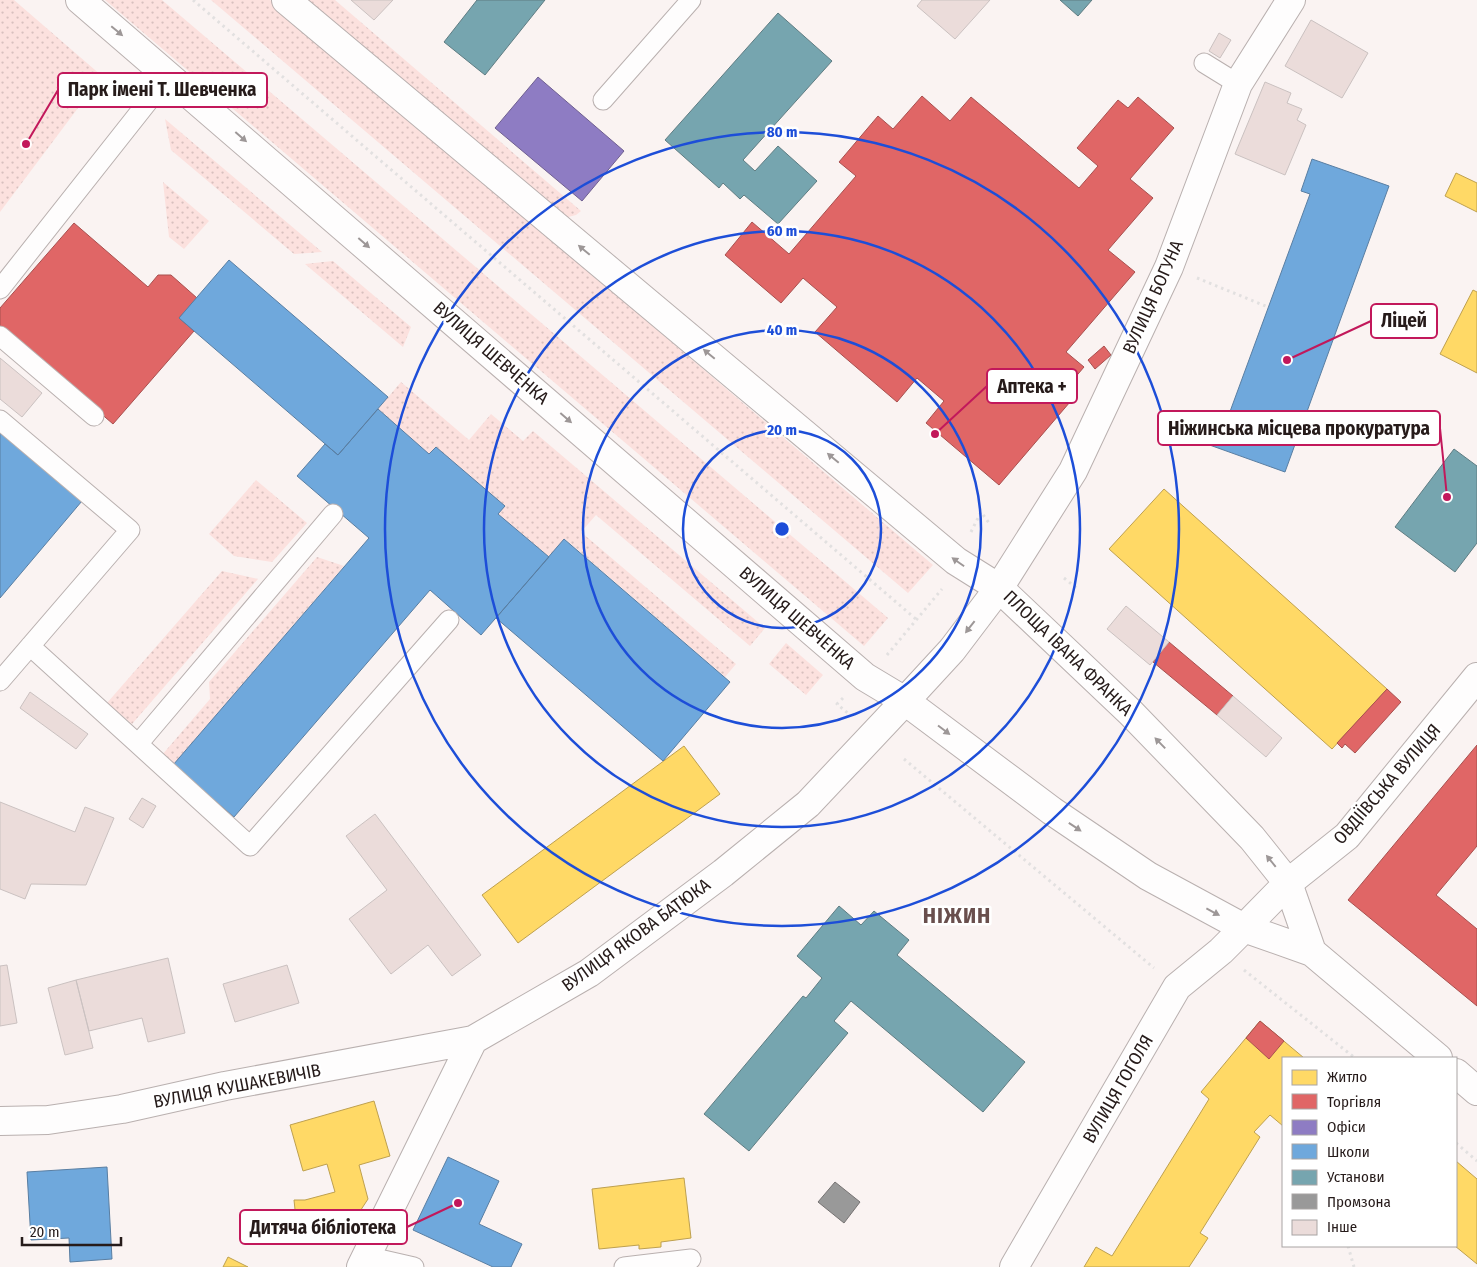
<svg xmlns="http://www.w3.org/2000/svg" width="1477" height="1267" font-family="'Fira Sans Condensed',sans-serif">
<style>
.green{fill:url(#green-dots)}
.homes{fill:#ffd966;stroke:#bea04f}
.shops{fill:#e06666;stroke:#a8504f}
.offices{fill:#8e7cc3;stroke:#6f5f90}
.schools{fill:#6fa8dc;stroke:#597ea2}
.public{fill:#76a5af;stroke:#5e7c82}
.industry{fill:#999;stroke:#767373}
.building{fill:#ebdcda;stroke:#cac1c0}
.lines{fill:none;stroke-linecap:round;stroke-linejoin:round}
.lane-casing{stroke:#b9b0af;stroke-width:21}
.street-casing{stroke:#b9b0af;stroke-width:30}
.secondary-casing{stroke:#b9b0af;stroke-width:30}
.primary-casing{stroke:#b9b0af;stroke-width:30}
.path{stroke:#e2e0e0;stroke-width:3;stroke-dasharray:2.5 4;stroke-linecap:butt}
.lane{stroke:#fefdfd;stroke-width:19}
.street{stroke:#fefdfd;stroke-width:28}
.secondary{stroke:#fefdfd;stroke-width:28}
.primary{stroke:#fefdfd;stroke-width:28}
.oneway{fill:#9d9797}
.ring{fill:none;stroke:#1d4ed8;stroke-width:2.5}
.labels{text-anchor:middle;stroke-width:5;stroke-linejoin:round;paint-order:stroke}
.street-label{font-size:18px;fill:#261b1a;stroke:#fff}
.district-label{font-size:22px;font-weight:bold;letter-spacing:1px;fill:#694f4d;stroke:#fff}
.centre{fill:#1d4ed8;stroke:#fff;stroke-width:2.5}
.ring-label{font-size:15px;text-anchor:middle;font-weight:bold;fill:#1d4ed8;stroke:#fff;stroke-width:5;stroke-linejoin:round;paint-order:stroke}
.leader{fill:none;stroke:#c2185b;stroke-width:2}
.callout-dot{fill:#c2185b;stroke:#fff;stroke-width:2}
.callout{fill:#fff;stroke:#c2185b;stroke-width:2}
.callout-label{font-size:19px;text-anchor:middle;font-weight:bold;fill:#261b1a}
</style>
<defs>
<pattern id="green-dots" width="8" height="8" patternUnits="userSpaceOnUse" patternTransform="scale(1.25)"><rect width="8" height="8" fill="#fce1de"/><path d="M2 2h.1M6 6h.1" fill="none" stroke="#d8c0be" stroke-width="1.8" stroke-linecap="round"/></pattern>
</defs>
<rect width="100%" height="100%" fill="#faf3f2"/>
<path class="green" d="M0 0H14L102 76 0 212Z
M105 0H162L888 618 864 646Z
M211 0H270L933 565 908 593Z
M307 0H335L581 211 576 215 564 218Z
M165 119 322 252 294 254 171 150Z
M163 182 209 221 184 249 169 237Z
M333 261 411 327 403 347 305 264Z
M401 382 469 440 491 414 523 441 533 431 765 628 750 646 596 515 581 532 736 664 725 677 565 539 549 557 498 514 504 506 436 447 429 454 378 409Z
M256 480 307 523 272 562 234 556 209 534Z
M317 557 344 566 173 765 162 755 210 699 209 682Z
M222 571 258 579 132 724 107 703Z
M786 643 823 675 806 695 769 664Z"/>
<path class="homes" d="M1456 173 1477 183V212L1445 196Z
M1473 290 1477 292V373L1440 354Z
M1164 489 1387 689 1332 749 1109 549Z
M684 746 720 794 518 943 482 895Z
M1260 1021 1304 1058H1283V1126L1270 1115 1254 1132 1260 1137 1200 1233 1208 1238 1189 1267H1084L1096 1247 1112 1256 1209 1099 1201 1092Z
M374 1101 390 1156 359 1165 368 1199 349 1228 297 1229 294 1200H305L335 1192 327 1164 303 1171 290 1125Z
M1456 1161 1477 1179V1264L1455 1246Z
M684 1178 691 1238 661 1242V1247L639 1249V1245L599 1249 592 1189Z
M228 1257 248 1267H223Z"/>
<path class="shops" d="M922 96 950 121 971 97 1079 188 1098 166 1077 148 1118 100 1128 108 1138 97 1174 128 1130 179 1153 198 1108 250 1135 272 1066 352 1084 367 1061 394 1070 402 999 485 926 423 944 401 917 378 897 402 815 332 837 307 803 278 781 303 725 255 752 222 789 254 856 176 839 162 878 116 893 129Z
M74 223 148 287 158 275H171L197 298 179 318 194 331 113 424 0 326V308Z
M1104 346 1111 355 1095 369 1088 360Z
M1169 642 1233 696 1217 715 1153 662Z
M1387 689 1401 702 1355 753 1345 744 1342 748 1337 743Z
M1477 745V846L1436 895 1477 929V1006L1348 900Z
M1260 1021 1284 1041 1269 1059 1246 1038Z"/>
<path class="offices" d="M538 77 624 151 582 201 495 128Z"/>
<path class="schools" d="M1312 159 1389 186 1285 472 1204 443 1215 413 1228 417 1310 194 1301 191Z
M229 260 388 397 338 455 179 318Z
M378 409 429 454 436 447 505 506 498 514 549 557 481 635 430 590 234 817 173 765 369 538 297 476 325 444 338 455Z
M0 432 82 501 0 598Z
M564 539 730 682 663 761 496 618Z
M448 1157 499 1181 479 1224 522 1244 511 1267H493L413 1230Z
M107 1167 112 1259 70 1262 69 1238 31 1240 27 1172Z"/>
<path class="public" d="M477 0H545L485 75 444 42Z
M1060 0H1092L1078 16Z
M778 13 832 61 743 160 755 171 778 146 817 181 778 224 744 195 740 199 723 183 719 188 665 140Z
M1454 449 1477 466V543L1455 572 1395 527Z
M839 906 861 925 874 911 909 940 897 955 1025 1062 983 1112 851 1001 834 1021 848 1033 749 1151 704 1114 803 996 806 998 822 978 797 956Z"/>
<path class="industry" d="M835 1182 860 1202 844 1223 818 1202Z"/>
<path class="building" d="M351 0H393L374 20Z
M922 0H990L955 39 917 6Z
M1311 20 1368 53 1342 98 1285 66Z
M1219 33 1231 40 1220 58 1209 51Z
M1265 82 1291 93 1287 103 1302 109 1297 120 1306 125 1285 175 1235 154Z
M0 358 42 393 22 417 0 399Z
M1126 606 1169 642 1150 665 1107 629Z
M30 692 88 734 76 749 20 708Z
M1233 696 1282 738 1266 757 1217 715Z
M142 798 156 806 143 828 129 819Z
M0 802 75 832 85 807 114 818 86 885 31 884 25 899 0 889Z
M375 814 481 955 452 976 428 945 391 974 349 919 387 890 346 836Z
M168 958 185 1033 148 1042 142 1018 89 1031 76 980Z
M7 965 17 1023 0 1026V966Z
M287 965 299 1003 235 1022 223 984Z
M76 980 93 1048 65 1055 48 988Z"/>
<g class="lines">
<defs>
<path id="lane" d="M1204 63 1238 84
M603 100 691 0
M0 289 169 75
M0 336 94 416
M0 420 130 530 0 681
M30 646 138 744 333 514
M138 744 250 846 449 620
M366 1256 414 1267
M624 1267 691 1259"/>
<path id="street" d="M999 588 1073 471 1169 267 1238 84 1291 0
M1014 1267 1177 987 1221 951 1244 928"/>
<path id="secondary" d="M1288 883 1347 836 1477 677
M0 1121 48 1120 122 1109 225 1086 473 1040
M361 1267 473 1040 589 973 723 873 808 804 905 701"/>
<path id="primary" d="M80 0 865 677 905 701 1052 811 1148 876 1244 928 1312 952 1438 1058
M286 0 956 561 999 588 1130 712 1252 838 1288 883 1312 952
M905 701 952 650 999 588
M1244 928 1288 883
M1456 1073 1477 1091"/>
</defs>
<use href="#lane" class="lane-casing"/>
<use href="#street" class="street-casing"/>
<use href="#secondary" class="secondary-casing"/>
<use href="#primary" class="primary-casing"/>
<path class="path" d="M193 0 917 620
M1197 278 1268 307
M971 532 981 512 989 523
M1064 578 1079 590
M887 655 942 589
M843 698 837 704 850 715
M904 759 1154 968
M1244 970 1355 1058
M1456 1143 1477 1161
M1348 1246 1354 1267"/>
<use href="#lane" class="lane"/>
<use href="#street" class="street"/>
<use href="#secondary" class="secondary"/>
<use href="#primary" class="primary"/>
</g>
<defs><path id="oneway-solid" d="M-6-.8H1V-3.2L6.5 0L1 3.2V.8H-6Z" transform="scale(1.25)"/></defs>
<g class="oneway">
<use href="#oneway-solid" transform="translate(117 31) rotate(40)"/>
<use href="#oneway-solid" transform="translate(241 137) rotate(41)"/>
<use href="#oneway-solid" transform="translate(364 243) rotate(41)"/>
<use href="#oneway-solid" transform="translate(584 250) rotate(-140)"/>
<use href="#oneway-solid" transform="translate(709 354) rotate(-140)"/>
<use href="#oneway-solid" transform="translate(566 418) rotate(41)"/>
<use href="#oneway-solid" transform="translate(833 458) rotate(-140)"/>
<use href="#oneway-solid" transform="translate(958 562) rotate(-145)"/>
<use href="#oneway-solid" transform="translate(970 627) rotate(128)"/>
<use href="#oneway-solid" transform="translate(944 730) rotate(37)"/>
<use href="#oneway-solid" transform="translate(1160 743) rotate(-134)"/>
<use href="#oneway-solid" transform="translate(1075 827) rotate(34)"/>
<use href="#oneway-solid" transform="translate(1271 861) rotate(-129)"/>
<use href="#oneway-solid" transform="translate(1213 912) rotate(28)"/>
</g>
<g class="ring">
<circle cx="782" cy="529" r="99"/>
<circle cx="782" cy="529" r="199"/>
<circle cx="782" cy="529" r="298"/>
<circle cx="782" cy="529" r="397"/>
</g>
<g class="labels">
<g class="street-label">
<text transform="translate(1153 297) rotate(-66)" y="6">ВУЛИЦЯ БОГУНА</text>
<text transform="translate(491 353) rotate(41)" y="6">ВУЛИЦЯ ШЕВЧЕНКА</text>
<text transform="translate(797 618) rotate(41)" y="6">ВУЛИЦЯ ШЕВЧЕНКА</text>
<text transform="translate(1068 653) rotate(44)" y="6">ПЛОЩА ІВАНА ФРАНКА</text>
<text transform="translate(1387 784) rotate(-49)" y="6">ОВДІЇВСЬКА ВУЛИЦЯ</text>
<text transform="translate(636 935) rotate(-36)" y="6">ВУЛИЦЯ ЯКОВА БАТЮКА</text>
<text transform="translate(237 1086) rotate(-11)" y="6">ВУЛИЦЯ КУШАКЕВИЧІВ</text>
<text transform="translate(1118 1089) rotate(-60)" y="6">ВУЛИЦЯ ГОГОЛЯ</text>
</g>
<g class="district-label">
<text x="957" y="923">НІЖИН</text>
</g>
</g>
<circle cx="782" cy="529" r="8" class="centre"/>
<g class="ring-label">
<text x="782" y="137">80 m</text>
<text x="782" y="236">60 m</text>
<text x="782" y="335">40 m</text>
<text x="782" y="435">20 m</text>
</g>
<path class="leader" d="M26 144L58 90M1287 360L1371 321M935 434L987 386M1447 497L1440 428M458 1203L407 1227"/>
<g class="callout-dot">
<circle cx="26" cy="144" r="5"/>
<circle cx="1287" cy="360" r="5"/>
<circle cx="935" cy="434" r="5"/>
<circle cx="1447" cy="497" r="5"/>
<circle cx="458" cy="1203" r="5"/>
</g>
<g class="callout">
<rect x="58" y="73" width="209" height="34" rx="5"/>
<rect x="1371" y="304" width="66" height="34" rx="5"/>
<rect x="987" y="369" width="90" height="34" rx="5"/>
<rect x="1158" y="411" width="282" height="34" rx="5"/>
<rect x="240" y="1210" width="167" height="34" rx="5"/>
</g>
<g class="callout-label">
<text x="162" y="96">Парк імені Т. Шевченка</text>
<text x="1404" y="327">Ліцей</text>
<text x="1032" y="393">Аптека +</text>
<text x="1299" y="435">Ніжинська місцева прокуратура</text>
<text x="323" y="1234">Дитяча бібліотека</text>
</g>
<rect x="1282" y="1057" width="175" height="190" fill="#ffffff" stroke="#a8a4a3"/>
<rect x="1292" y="1070" width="25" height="15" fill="#ffd966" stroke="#a8a4a3"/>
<text x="1327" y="1082" font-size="15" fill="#261b1a">Житло</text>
<rect x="1292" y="1094" width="25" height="15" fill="#e06666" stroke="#a8a4a3"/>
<text x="1327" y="1107" font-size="15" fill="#261b1a">Торгівля</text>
<rect x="1292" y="1120" width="25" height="15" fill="#8e7cc3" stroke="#a8a4a3"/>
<text x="1327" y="1132" font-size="15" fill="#261b1a">Офіси</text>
<rect x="1292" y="1144" width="25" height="15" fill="#6fa8dc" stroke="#a8a4a3"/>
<text x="1327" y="1157" font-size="15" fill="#261b1a">Школи</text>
<rect x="1292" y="1170" width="25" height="15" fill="#76a5af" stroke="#a8a4a3"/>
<text x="1327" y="1182" font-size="15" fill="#261b1a">Установи</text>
<rect x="1292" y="1194" width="25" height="15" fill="#999999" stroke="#a8a4a3"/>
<text x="1327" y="1207" font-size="15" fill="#261b1a">Промзона</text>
<rect x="1292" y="1220" width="25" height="15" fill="#ebdcda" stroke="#a8a4a3"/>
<text x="1327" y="1232" font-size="15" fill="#261b1a">Інше</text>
<path d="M22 1237v8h99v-8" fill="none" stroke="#261b1a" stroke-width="2.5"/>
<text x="30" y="1237" font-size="15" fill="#261b1a" stroke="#ffffff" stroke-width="4" paint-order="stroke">20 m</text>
</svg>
